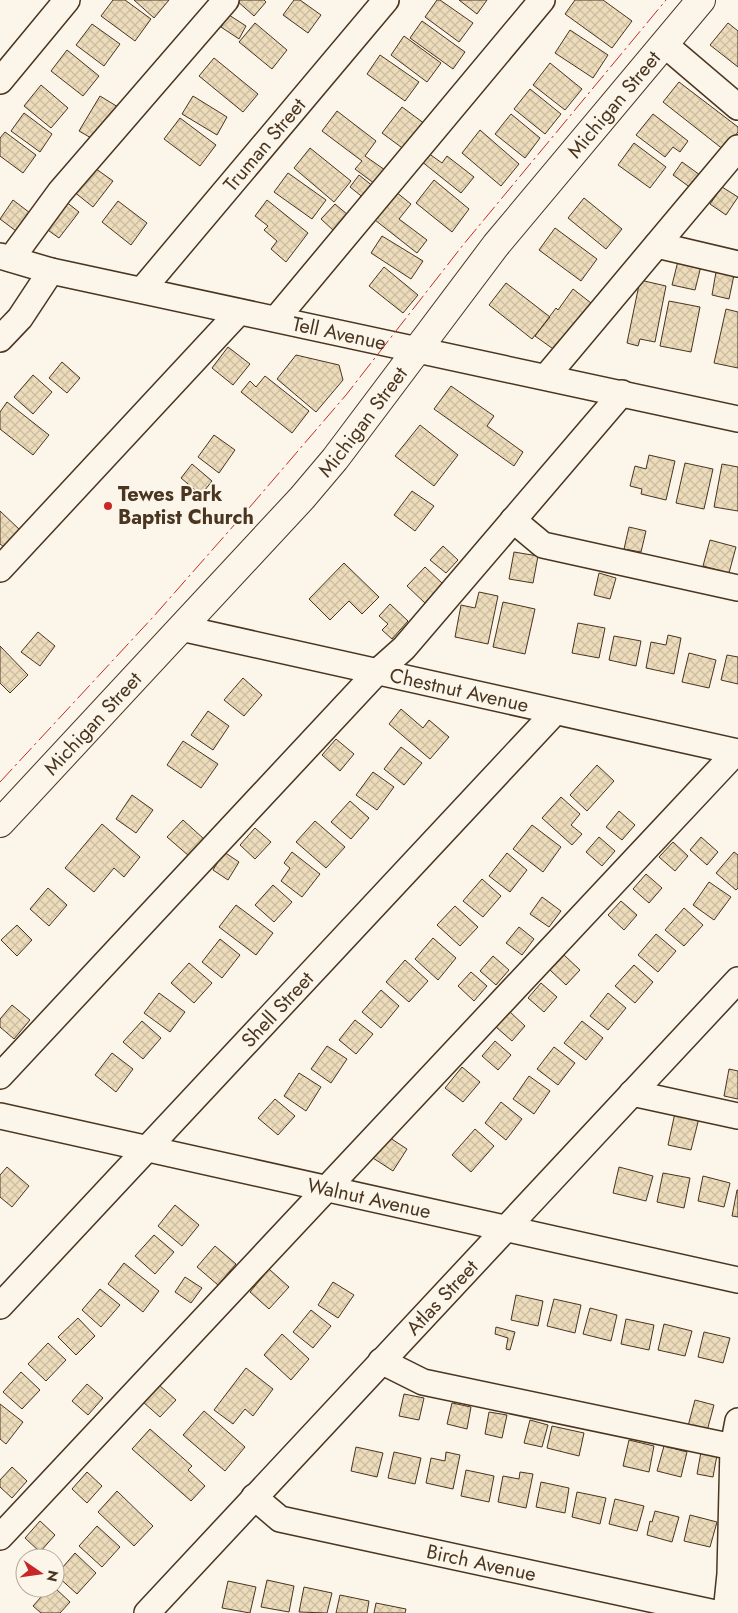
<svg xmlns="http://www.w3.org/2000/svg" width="738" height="1613" font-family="Jost,sans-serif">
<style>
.building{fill:url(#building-cross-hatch);stroke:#4a3520}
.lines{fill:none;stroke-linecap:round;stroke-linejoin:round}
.minor-casing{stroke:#4a3520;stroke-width:28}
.major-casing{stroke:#4a3520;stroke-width:30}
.minor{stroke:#fbf6e9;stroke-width:25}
.major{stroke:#fbf6e9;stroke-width:28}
.power{stroke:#c62828;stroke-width:1;stroke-dasharray:18 4 2.5 4;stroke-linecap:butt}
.poi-dot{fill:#c62828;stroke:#fbf6e9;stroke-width:2}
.labels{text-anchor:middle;stroke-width:4;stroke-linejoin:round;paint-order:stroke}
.street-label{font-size:20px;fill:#4a3520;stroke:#fbf6e9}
.poi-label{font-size:20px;font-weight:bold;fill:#4a3520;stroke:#fbf6e9;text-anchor:start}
</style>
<defs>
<pattern id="building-cross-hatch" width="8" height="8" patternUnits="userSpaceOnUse" patternTransform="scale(1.25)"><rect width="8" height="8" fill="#ecdcbc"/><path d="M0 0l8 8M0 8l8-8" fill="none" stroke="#ccbda1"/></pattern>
</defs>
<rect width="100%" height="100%" fill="#fbf6e9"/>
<path class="building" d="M113 0H125L151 19 135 41 101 16Z
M134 0H169L154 18Z
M236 0H264L266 2 254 16Z
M294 0H300L321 15 308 33 283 15Z
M437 0H440L473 23 459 42 425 17Z
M459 0H487L477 14Z
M575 0H603L632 21 612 48 565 14Z
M229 15 246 26 239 39 221 27Z
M422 21 465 52 453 69 410 38Z
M255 23 287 50 272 69 239 42Z
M728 23 738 31V67L710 45Z
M92 24 120 44 104 66 76 45Z
M570 30 608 55 593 78 555 53Z
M404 36 441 63 427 82 391 55Z
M67 50 99 76 83 96 51 71Z
M380 55 419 82 405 101 367 74Z
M214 58 258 94 243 112 199 76Z
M550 63 582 89 565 110 533 85Z
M679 82 738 127V132L724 150 663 102Z
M41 85 68 108 51 128 24 106Z
M530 89 561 114 545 134 514 109Z
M100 96 118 107 98 142 79 131Z
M193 96 227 117 217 135 182 114Z
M402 107 425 124 405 150 382 133Z
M337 111 376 141 365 156 385 170 375 184 355 169 362 161 322 131Z
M24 113 52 134 40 152 11 131Z
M511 114 540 138 525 158 495 134Z
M653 114 688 141 680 152 673 147 665 157 636 135Z
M180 118 216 145 200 166 164 139Z
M480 130 519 164 501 186 462 153Z
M5 132 36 155 23 173 0 156V138Z
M634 143 666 167 650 188 618 165Z
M310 148 351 181 334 202 294 168Z
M428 153 442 163 447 156 474 177 461 193 421 161Z
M682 162 700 175 691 188 673 175Z
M92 166 113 181 93 207 73 191Z
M288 173 326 200 312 219 274 192Z
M359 175 374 187 365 199 350 187Z
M434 180 469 209 452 232 416 203Z
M722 187 738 197 726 215 710 204Z
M396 192 411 204 399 219 427 240 417 253 375 220Z
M584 198 622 229 606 249 568 218Z
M13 200 34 216 20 234 0 219Z
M267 200 308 233 286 262 271 249 277 241 264 230 268 226 255 216Z
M65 201 79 212 59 238 45 228Z
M118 201 147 223 131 245 102 222Z
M335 204 348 215 334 231 321 219Z
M555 228 597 259 581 281 539 250Z
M382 236 423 261 411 279 371 253Z
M678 261 701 266 695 290 672 285Z
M384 267 418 295 403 313 369 286Z
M716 272 734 275 729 299 712 295Z
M640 280 666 286 655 342 640 339 638 346 627 343Z
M506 283 550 317 532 339 489 305Z
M573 289 591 303 556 351 535 336 556 308 558 310Z
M669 301 700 307 691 352 660 346Z
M726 309 738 312V368L714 363Z
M228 347 250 364 233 385 212 368Z
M296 355 339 365 343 380 316 412 277 379Z
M62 362 80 378 67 393 49 378Z
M33 375 52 392 33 414 14 397Z
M265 376 309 411 292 433 241 392 250 381 256 387Z
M451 386 494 416 487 426 523 452 514 466 434 409Z
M7 402 49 435 33 455 0 429V412Z
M420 425 458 455 434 486 395 456Z
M214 435 235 450 219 473 198 457Z
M649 455 675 461 666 500 641 494 642 489 630 486 635 466 646 469Z
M685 463 713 469 704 509 676 503Z
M192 464 212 481 201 495 181 478Z
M722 464 738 467V511L714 507Z
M412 491 434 506 415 531 394 515Z
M0 511 20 530 4 547 0 544Z
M629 527 646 531 641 552 624 549Z
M710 540 736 547 729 573 703 566Z
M443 546 458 560 446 573 430 560Z
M514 552 538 556 533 583 509 579Z
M344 563 379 597 362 614 349 601 330 620 309 599Z
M425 567 443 584 425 603 407 586Z
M599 573 616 578 610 599 594 595Z
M479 592 498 596 488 644 455 637 461 605 475 608Z
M503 602 535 609 525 654 493 647Z
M390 604 408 621 392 639 382 630 388 624 379 616Z
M578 623 605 628 599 658 572 653Z
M38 632 55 646 40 666 21 652Z
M668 635 681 638 674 674 646 668 651 642 666 645Z
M614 636 641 641 636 666 609 660Z
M0 646 28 675 10 693 0 683Z
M689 653 716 660 709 688 682 682Z
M727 655 738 657V684L721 680Z
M243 678 262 695 244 716 224 700Z
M401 709 423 728 429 720 449 737 430 759 389 724Z
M208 711 229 726 213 750 191 735Z
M336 739 354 754 340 771 322 755Z
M183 741 218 764 201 788 167 765Z
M401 747 422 763 404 785 384 769Z
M597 765 614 781 587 811 570 795Z
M373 772 394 787 377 810 356 795Z
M132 795 153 810 136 833 116 819Z
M561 797 580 814 571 825 582 834 572 845 542 818Z
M350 801 369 818 351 839 331 822Z
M619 811 635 825 622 840 606 827Z
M183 820 204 839 189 856 167 837Z
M315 821 345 847 326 868 296 842Z
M102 824 140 857 124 877 114 868 94 892 65 868Z
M532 825 561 847 543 872 513 849Z
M255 828 271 842 255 859 240 845Z
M599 837 615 851 602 866 586 852Z
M701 837 718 852 707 865 690 850Z
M673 842 688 856 675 871 659 857Z
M224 852 239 862 228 880 213 870Z
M292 852 320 874 302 897 281 881 290 868 284 863Z
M734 852 738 855V888L736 890 716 873Z
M507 853 527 870 510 892 489 876Z
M646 874 662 888 649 903 633 889Z
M482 879 501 896 483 917 463 901Z
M709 882 731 897 714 920 693 905Z
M273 885 292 902 274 922 255 905Z
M48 888 67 905 49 926 30 909Z
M542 897 561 911 549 927 530 914Z
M621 901 637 915 624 930 608 915Z
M236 905 273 933 256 955 219 927Z
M455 906 478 927 460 946 437 925Z
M684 908 703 925 684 946 665 930Z
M17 925 32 940 17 956 1 940Z
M519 927 534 939 522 955 506 943Z
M656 934 676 951 658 972 638 955Z
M433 938 456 958 438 980 415 959Z
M220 939 240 955 222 978 202 962Z
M564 955 580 970 566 985 550 970Z
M493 956 509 970 496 985 480 971Z
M405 960 428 981 409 1002 386 982Z
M189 963 212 983 194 1003 171 983Z
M634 965 653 982 635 1003 615 986Z
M471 972 487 986 474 1001 458 986Z
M541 983 557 997 544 1012 528 998Z
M381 990 399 1006 381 1028 362 1012Z
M159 993 185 1012 170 1032 144 1013Z
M608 993 626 1008 608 1030 590 1016Z
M12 1005 30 1020 14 1039 0 1027V1019Z
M510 1012 525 1026 512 1041 496 1027Z
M355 1020 373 1034 356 1054 339 1040Z
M142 1021 161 1038 143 1059 123 1042Z
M582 1021 603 1038 586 1060 564 1043Z
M495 1041 511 1055 498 1070 482 1056Z
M327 1046 347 1059 331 1083 311 1069Z
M554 1047 575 1063 558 1085 537 1069Z
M112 1053 133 1069 116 1092 95 1075Z
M462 1067 480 1082 463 1102 445 1088Z
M729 1069 738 1071V1099L724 1096Z
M299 1073 321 1087 306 1111 284 1096Z
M529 1076 550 1091 534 1114 513 1099Z
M275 1099 295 1116 278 1135 258 1118Z
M501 1102 522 1119 506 1140 485 1123Z
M675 1113 699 1118 691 1150 668 1145Z
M475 1129 494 1146 471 1172 452 1155Z
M387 1136 407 1149 393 1171 373 1158Z
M7 1167 29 1186 12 1207 0 1197V1175Z
M619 1167 653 1176 646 1201 613 1193Z
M663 1173 690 1178 684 1208 657 1202Z
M703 1176 730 1183 724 1207 698 1201Z
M737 1190H738V1217L732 1216Z
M175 1205 199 1225 182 1246 158 1226Z
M154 1235 174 1252 155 1274 135 1256Z
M215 1246 236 1264 218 1285 197 1267Z
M124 1263 159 1291 143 1312 108 1284Z
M269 1269 289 1287 269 1309 250 1292Z
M185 1277 202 1288 191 1303 175 1292Z
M333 1282 354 1295 338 1318 318 1305Z
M100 1289 120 1305 101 1327 82 1310Z
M516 1295 543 1301 538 1326 511 1320Z
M554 1299 581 1305 575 1333 547 1326Z
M590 1308 617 1315 611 1341 583 1334Z
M311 1310 331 1326 313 1348 293 1332Z
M78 1318 95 1336 76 1355 58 1337Z
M626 1319 654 1325 649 1350 621 1344Z
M664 1324 692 1331 685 1356 658 1350Z
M496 1327 515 1332 510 1350 506 1349 508 1338 495 1334Z
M704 1332 730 1338 723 1363 698 1357Z
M282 1334 309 1359 291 1380 264 1355Z
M48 1343 66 1360 46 1381 28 1364Z
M246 1368 273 1389 253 1416 245 1409 233 1424 214 1410Z
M21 1372 40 1390 22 1409 3 1392Z
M87 1384 103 1398 88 1415 72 1401Z
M159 1385 176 1400 160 1417 143 1402Z
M404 1394 424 1398 419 1420 399 1416Z
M695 1400 714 1405 707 1431 688 1426Z
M452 1403 471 1407 467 1429 447 1424Z
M0 1404 23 1422 6 1444 0 1439Z
M204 1411 245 1447 225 1471 183 1435Z
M489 1412 507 1415 502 1438 485 1434Z
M530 1420 548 1425 542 1447 524 1443Z
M552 1426 584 1433 579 1456 547 1448Z
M150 1429 192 1466 188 1470 205 1486 191 1501 132 1449Z
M629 1440 654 1446 649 1472 623 1466Z
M664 1446 687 1452 681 1477 657 1471Z
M356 1447 383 1453 377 1477 351 1471Z
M394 1452 421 1458 415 1484 388 1478Z
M446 1452 460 1455 453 1489 426 1483 431 1458 445 1461Z
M701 1452 717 1455 713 1477 697 1474Z
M12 1467 27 1481 12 1498 0 1487V1480Z
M466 1470 494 1476 489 1502 461 1496Z
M87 1472 102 1486 87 1503 72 1489Z
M520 1472 533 1474 526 1508 498 1502 503 1476 519 1479Z
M541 1482 569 1488 565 1513 536 1507Z
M117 1491 153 1526 134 1546 98 1512Z
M577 1492 606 1498 600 1524 572 1517Z
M615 1499 644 1506 637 1531 609 1524Z
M655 1511 679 1517 672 1542 647 1535 650 1521 652 1522Z
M690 1515 717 1522 710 1547 684 1541Z
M40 1521 55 1535 40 1552 25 1538Z
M97 1526 120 1547 102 1567 79 1546Z
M75 1553 96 1573 77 1594 56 1575Z
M267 1580 294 1586 289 1612 261 1607Z
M228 1581 256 1587 250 1613 222 1608Z
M304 1587 332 1593 327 1613 299 1612Z
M49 1588H55L70 1602 60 1613H41L33 1606Z
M340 1595 369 1601 367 1613H336Z
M376 1603 406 1609 405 1613H374Z"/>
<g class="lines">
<defs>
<g id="minor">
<path d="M664 44 738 107"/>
<path d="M0 81 67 0"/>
<path d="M657 245 738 264"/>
<path id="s1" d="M0 256 51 271 738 419"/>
<path d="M11 259 60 192 226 0"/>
<path id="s2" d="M142 290 386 0"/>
<path d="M276 319 542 0"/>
<path d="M0 339 20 318 51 271"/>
<path d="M546 377 738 148"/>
<path d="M513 520 543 545 738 588"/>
<path d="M0 569 239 312"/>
<path id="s3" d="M181 628 738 752"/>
<path d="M0 1076 376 673 404 648 622 393"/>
<path d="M632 1093 738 1116"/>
<path id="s4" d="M0 1116 738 1280"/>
<path id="s5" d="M0 1306 555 712"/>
<path d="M381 1361 423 1382 733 1447"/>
<path id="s6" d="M254 1497 280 1519 715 1613"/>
<path d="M0 1537 736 752"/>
<path id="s7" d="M147 1613 738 980"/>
<path d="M726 1613 730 1574 733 1447 738 1421"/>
</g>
<g id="major">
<path id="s8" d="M0 823 302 498 335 459 496 245 701 0"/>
</g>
</defs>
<use href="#minor" class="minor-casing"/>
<use href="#major" class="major-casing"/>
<use href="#minor" class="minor"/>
<use href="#major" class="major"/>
<path class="power" d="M0 782 154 616 243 515 346 395 463 245 666 0"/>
</g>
<circle class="poi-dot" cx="108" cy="506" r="5"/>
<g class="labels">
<g class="street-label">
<text dy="7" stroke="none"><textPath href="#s8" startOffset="946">Michigan Street</textPath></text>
<text dy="7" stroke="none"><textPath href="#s2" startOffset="190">Truman Street</textPath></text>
<text dy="7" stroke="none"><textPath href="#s1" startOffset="348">Tell Avenue</textPath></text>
<text dy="7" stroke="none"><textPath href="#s8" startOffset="541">Michigan Street</textPath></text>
<text dy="7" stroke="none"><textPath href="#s3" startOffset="285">Chestnut Avenue</textPath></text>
<text dy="7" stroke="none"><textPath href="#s8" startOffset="136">Michigan Street</textPath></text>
<text dy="7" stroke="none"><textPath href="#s5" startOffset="406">Shell Street</textPath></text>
<text dy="7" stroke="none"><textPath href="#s4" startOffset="378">Walnut Avenue</textPath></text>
<text dy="7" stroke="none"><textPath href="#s7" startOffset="432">Atlas Street</textPath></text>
<text dy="7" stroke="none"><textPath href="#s6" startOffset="240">Birch Avenue</textPath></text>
</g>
<g class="poi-label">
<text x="118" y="501">Tewes Park<tspan x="118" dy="23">Baptist Church</tspan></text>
</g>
</g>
<g transform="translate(40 1573) rotate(103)"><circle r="24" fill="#fbf6e9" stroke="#b4a999"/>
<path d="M0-4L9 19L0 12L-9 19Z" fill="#c62828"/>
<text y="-8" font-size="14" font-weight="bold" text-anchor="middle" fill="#4a3520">N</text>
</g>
</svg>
